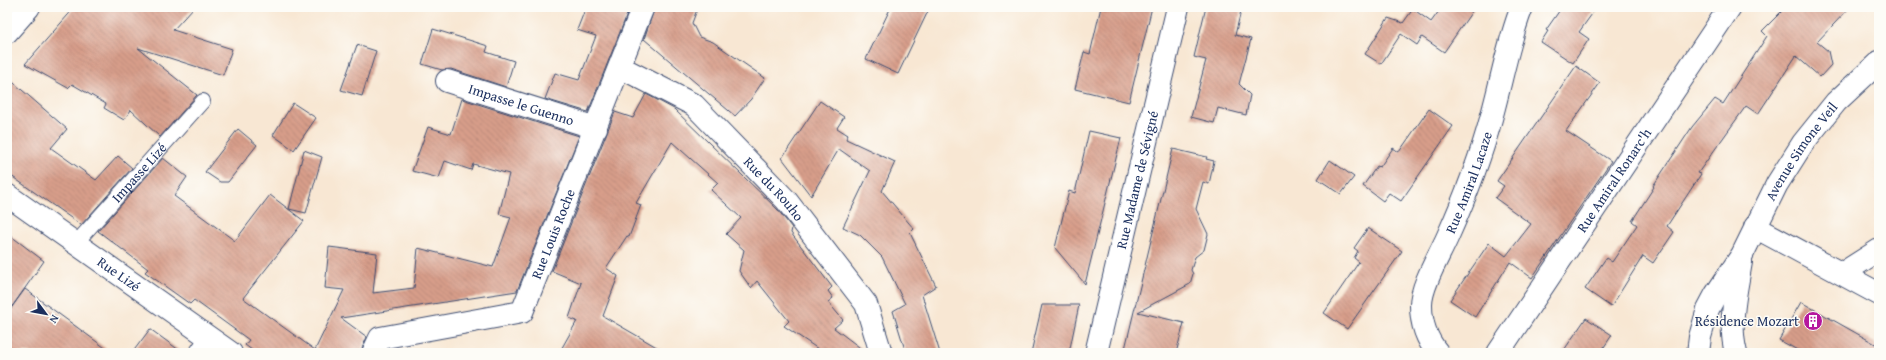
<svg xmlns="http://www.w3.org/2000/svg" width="1886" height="360" font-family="'Gentium Book Plus',serif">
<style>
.building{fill:url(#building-back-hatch)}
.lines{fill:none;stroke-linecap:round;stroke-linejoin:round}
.lane-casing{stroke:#3c4b70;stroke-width:16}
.street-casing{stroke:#3c4b70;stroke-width:24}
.secondary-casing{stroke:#3c4b70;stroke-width:24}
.lane{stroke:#fff;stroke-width:14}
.street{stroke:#fff;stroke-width:22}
.secondary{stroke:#fff;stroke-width:22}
.labels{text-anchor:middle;stroke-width:3;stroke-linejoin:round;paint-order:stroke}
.street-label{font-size:14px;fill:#1b2f5e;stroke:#fdfcf7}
.poi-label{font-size:14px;fill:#1b2f5e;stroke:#fdfcf7;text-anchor:end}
</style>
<defs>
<pattern id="building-back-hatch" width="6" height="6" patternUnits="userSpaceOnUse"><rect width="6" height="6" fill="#d89e8a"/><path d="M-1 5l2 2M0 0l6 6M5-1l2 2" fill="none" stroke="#ae8174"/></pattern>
</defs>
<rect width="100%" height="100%" fill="#fdfcf7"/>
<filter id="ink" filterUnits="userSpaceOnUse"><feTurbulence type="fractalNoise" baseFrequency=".025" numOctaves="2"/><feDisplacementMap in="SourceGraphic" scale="8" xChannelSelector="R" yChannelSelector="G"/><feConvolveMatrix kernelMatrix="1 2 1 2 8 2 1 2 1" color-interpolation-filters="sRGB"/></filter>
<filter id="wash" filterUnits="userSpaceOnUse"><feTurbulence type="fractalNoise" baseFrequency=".012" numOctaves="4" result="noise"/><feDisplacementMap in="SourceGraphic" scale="16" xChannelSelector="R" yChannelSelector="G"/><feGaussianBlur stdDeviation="0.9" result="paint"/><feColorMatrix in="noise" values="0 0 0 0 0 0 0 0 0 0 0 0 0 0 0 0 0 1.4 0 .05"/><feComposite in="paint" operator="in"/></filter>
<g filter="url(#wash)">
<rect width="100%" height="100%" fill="#f8e7d3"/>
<g id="blocks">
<path class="building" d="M75 7H194L173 30 232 49 223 75 138 48 197 95 160 137 131 110 124 120 104 108 106 104 72 84 68 88 25 64Z
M586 7H630L588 112 545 99 555 73 579 80 596 36 577 30Z
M655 7H698L692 23 699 37 713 42 765 78 751 99 735 116 644 39Z
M891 7H930L898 74 866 59Z
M1101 7H1152L1129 102 1075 89 1084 52 1090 54Z
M1206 7H1242L1235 35 1251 39 1239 84 1250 95 1246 115 1218 108 1214 123 1191 117 1206 60 1194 57Z
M1442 7H1475L1444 52 1422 37 1417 45 1401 34 1381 64 1365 54 1388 18 1403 23 1413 9 1431 22Z
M1562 7H1597L1579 32 1589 39 1573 63 1541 42 1548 31 1546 30Z
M1786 7H1850L1817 42 1828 51 1831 65 1820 77 1796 56 1758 114 1746 106 1698 173 1701 174 1667 226 1674 232 1653 263 1643 256 1611 307 1585 289 1606 258 1612 262 1637 225 1632 221 1654 187 1653 186 1692 127 1715 99 1723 104 1767 36 1762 31Z
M433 29 488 46 486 52 514 61 506 87 451 69 442 70 422 64Z
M357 45 376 51 362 96 341 90Z
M1576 66 1600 83 1566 131 1611 161 1532 278 1510 262 1475 317 1450 300 1489 243 1506 256 1531 224 1495 198 1504 186 1497 181Z
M7 77 67 129 51 148 96 180 118 156 132 168 81 225 7 173Z
M646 94 674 109 778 210 792 228 791 233 832 287 828 291 833 298 828 302 843 320 834 328 867 353H824L784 326 789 321 757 281 751 288 739 271 744 250 726 234 741 218 711 190 718 183 672 142 636 203 641 205 629 237 627 236 606 268 618 276 603 316 667 353H559L577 321 569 318 581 283 552 271 615 112 633 118Z
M462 99 579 136 517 291 341 318 367 337 360 353H256L245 345 249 340 194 300 190 304 145 272 148 269 98 231 163 158 187 177 174 196 235 241 270 195 304 221 243 298 315 350 344 290 325 288 329 247 377 253 373 293 414 288 418 248 493 267 511 217 499 214 509 174 473 164 471 170 445 161 439 178 412 171 428 127 451 134Z
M820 101 844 117 837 128 848 135 846 139 895 162 882 191 914 229 910 233 936 286 922 295 940 353H906L893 311 905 304 882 257 860 235 843 227 870 171 839 149 811 196 782 158Z
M293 103 316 118 294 150 273 135Z
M1429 109 1453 126 1401 201 1389 193 1383 201 1363 186 1377 166 1380 167 1393 148 1399 152Z
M238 129 257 145 228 182H220L205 172Z
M1089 131 1121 138 1085 284 1055 248 1069 191 1075 193Z
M1173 149 1207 157 1206 159 1214 161 1209 184 1203 182 1196 209 1208 234 1204 250 1195 257 1191 270 1193 274 1190 284 1138 312 1184 323 1176 353H1124Z
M304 150 322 157 306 213 289 209Z
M1330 160 1354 177 1341 194 1318 179Z
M1368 228 1402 251 1347 329 1324 313 1359 262 1354 258 1358 251 1354 248Z
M7 233 44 261 9 311 25 289 112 353H7Z
M1801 302 1879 346V353H1803L1779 340Z
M1042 305H1079L1069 353H1031Z
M1586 318 1612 335 1600 353H1562Z
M150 329 183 353H132Z"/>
</g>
</g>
<g filter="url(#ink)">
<use href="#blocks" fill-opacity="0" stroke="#3c4b70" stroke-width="1"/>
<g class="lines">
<defs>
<g id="lane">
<path id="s1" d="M75 244 203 101"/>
<path d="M196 353 207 337"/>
</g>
<g id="street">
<path id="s2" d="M620 67 694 105 786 200 866 304 881 353"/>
<path id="s3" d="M447 81 596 128"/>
<path id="s4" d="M7 195 231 353"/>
<path d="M1755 227 1879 294"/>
<path d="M1843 273 1879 250"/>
<path id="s5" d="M373 353 380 338 522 312 643 7"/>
<path id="s6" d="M1096 353 1178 7"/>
<path id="s7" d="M1438 353C1427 340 1421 323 1421 305 1421 286 1439 256 1447 238 1465 198 1481 157 1492 115 1502 79 1508 42 1522 7"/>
<path id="s8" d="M1498 353 1730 7"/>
</g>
<g id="secondary">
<path d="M7 32 29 7"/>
<path id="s9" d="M1698 353 1700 337 1708 309 1716 294 1742 255 1777 184 1803 143 1836 102 1879 62"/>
<path d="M1736 353C1728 323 1736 292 1741 262"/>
</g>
</defs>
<use href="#lane" class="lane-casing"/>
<use href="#street" class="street-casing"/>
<use href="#secondary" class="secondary-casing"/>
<use href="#lane" class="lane"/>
<use href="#street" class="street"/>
<use href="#secondary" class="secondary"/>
</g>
</g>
<defs>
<symbol id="building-disc" viewBox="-11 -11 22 22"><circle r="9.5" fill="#b5179e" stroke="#fdfcf7"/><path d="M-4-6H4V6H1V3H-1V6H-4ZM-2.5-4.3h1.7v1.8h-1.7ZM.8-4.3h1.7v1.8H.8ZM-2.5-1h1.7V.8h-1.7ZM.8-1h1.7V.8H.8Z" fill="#fff"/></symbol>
</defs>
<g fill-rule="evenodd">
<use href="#building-disc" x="1802" y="310" width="22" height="22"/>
</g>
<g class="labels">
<g class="street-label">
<text dy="5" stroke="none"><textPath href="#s3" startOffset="78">Impasse le Guenno</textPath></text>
<text dy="5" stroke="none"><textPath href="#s9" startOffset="229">Avenue Simone Veil</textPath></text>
<text dy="5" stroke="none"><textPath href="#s1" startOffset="96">Impasse Lizé</textPath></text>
<text dy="5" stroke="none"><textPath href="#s6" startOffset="178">Rue Madame de Sévigné</textPath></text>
<text dy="5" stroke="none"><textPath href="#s8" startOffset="208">Rue Amiral Ronarc'h</textPath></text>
<text dy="5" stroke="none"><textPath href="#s7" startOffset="184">Rue Amiral Lacaze</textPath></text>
<text dy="5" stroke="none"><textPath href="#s2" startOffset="199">Rue du Rouho</textPath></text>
<text dy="5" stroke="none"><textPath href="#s5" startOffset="245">Rue Louis Roche</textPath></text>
<text dy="5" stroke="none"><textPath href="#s4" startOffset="137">Rue Lizé</textPath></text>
</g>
<g class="poi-label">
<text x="1799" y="326">Résidence Mozart</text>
</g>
</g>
<rect width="1886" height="360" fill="none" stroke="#fdfcf7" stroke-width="24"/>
<g transform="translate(46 314) rotate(122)" stroke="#fdfcf7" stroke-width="3" paint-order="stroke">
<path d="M0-3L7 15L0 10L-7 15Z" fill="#1b2f5e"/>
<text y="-6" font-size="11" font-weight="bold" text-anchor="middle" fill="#1b2f5e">N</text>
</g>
</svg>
